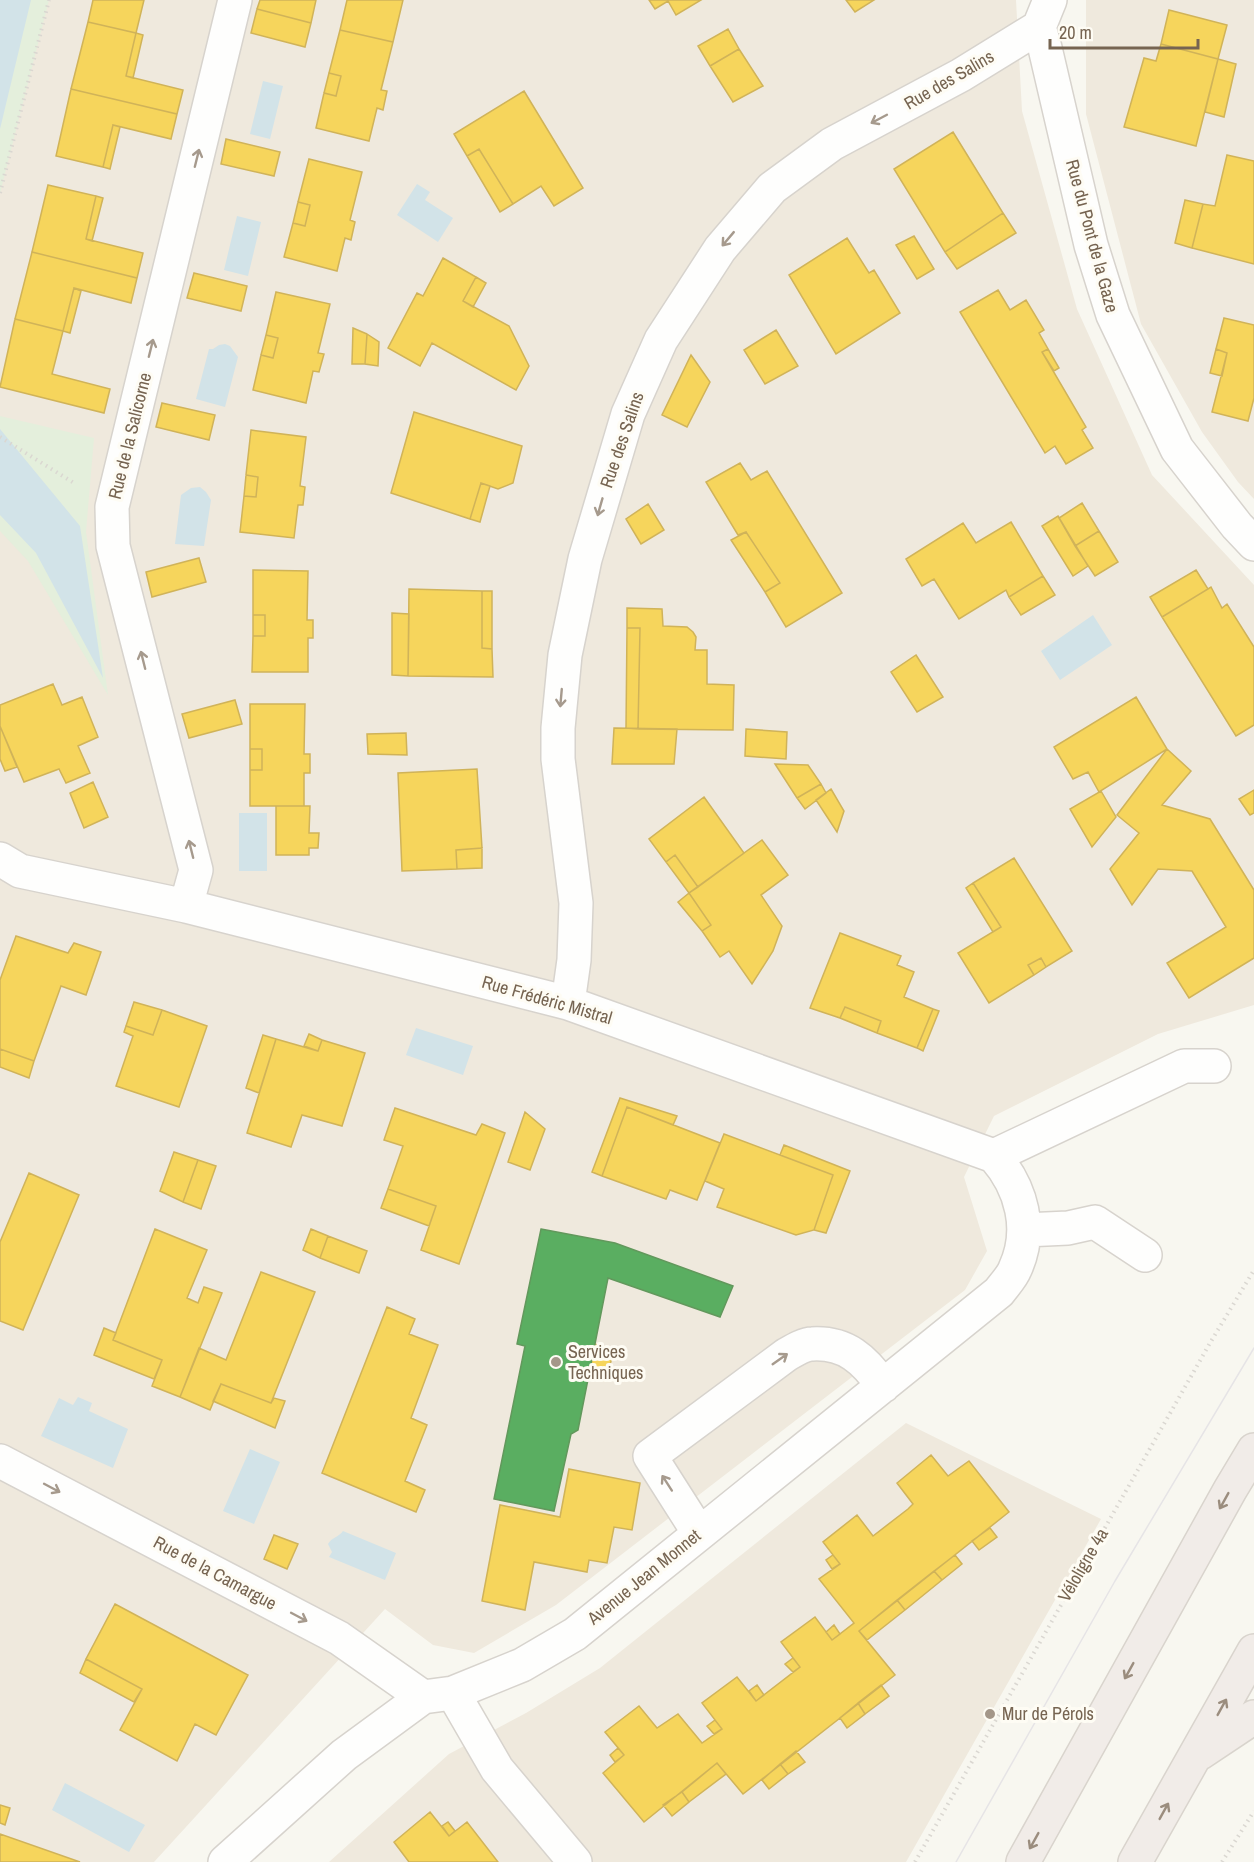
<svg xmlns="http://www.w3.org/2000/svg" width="1254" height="1862" font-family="'Archivo Narrow',sans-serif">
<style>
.residential{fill:#efe9dd}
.green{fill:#e4efdc}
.water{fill:#d2e3e8}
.homes{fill:#f6d55c;stroke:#d0b359;stroke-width:1.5}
.public{fill:#5aae61;stroke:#62985c;stroke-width:1.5}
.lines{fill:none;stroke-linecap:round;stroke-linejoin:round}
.minor-casing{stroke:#d7d3cd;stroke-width:36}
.highway-casing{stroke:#d9d4cd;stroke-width:36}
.path{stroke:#dad7d1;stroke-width:4;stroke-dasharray:1.5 4.5;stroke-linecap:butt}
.minor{stroke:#fefefd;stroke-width:33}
.highway{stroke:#f1ece8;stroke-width:33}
.tram{stroke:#e6e4e6;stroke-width:1.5}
.oneway{stroke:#a69a8d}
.oneway2{stroke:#9b8d7e}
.poi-dot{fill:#a49789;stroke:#fefcf4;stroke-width:2}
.labels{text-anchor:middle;stroke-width:6;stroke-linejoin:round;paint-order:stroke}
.street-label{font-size:18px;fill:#766451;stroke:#fefcf4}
.poi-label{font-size:18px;fill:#766451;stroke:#fefcf4;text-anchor:start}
</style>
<rect width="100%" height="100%" fill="#f8f7f0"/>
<path class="residential" d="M0 0H1016L1022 111 1077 309 1152 475 1254 585V1005L1158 1034 994 1116 964 1177 987 1251 965 1290 556 1605 474 1653 433 1645 385 1609 154 1862H0Z
M1086 0H1254V499L1238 482 1202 432 1141 324 1086 114Z
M906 1423 1101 1519 906 1862H329L449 1754 526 1713 600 1668Z"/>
<path class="green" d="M0 0H49L0 193Z
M0 416 94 438 86 532 108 695 28 561 0 531Z"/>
<path class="water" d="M0 0H31L0 129Z
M263 81 283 86 270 139 250 134Z
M417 184 430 192 425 200 453 218 438 242 397 215Z
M237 216 261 222 248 276 224 270Z
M225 344 230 346 238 357 225 407 196 399 209 349H213L219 345Z
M0 429 80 526 103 678 36 553 0 515Z
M200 487 206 492 211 500 204 546 175 544 181 495 191 488Z
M1093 615 1112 645 1060 680 1041 651Z
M239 813H267V871H239Z
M416 1028 473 1046 463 1075 406 1055Z
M78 1397 92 1403 89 1411 128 1429 113 1468 41 1436 59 1398 73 1405Z
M250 1449 280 1462 254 1524 223 1511Z
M343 1531 396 1553 385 1580 329 1557 332 1552 328 1544C332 1537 339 1537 343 1531Z
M65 1783 145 1825 129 1852 52 1810Z"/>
<path class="homes" d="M93 0H144L136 33 88 22Z
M260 0H316L311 23 257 9Z
M347 0H403L393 42 340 30Z
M649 0H701L676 15 668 1 655 9Z
M846 0H874L855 12Z
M257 9 311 23 305 47 251 33Z
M1169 10 1227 25 1218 59 1161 44Z
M88 22 136 33 126 76 183 90 177 114 71 89Z
M728 29 739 49 710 66 698 46Z
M340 30 393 42 381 90 387 91 383 110 377 108 369 141 316 128 324 93 336 96 341 76 329 73Z
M136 33 143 35 133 78 126 76Z
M1161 44 1218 59 1196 146 1124 127 1144 58 1156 61Z
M739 49 763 86 733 102 710 66Z
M1218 59 1236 64 1224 117 1205 112Z
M329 73 341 76 336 96 324 93Z
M71 89 177 114 171 139 113 125 103 167 56 156Z
M524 91 583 188 554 206 541 186 513 204 479 149 467 156 454 134Z
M113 125 120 127 110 169 103 167Z
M953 132 1003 213 945 252 894 169Z
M226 139 280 152 274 176 221 164Z
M479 149 513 204 500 212 467 156Z
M1227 155 1254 161V264L1192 248 1203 204 1215 206Z
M309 159 362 172 350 220 355 222 351 240 345 238 337 271 284 257 293 223 305 226 310 205 298 202Z
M48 185 96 196 86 239 143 253 137 278 32 252Z
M96 196 103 198 92 241 86 239Z
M1185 200 1203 204 1192 248 1175 243Z
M298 202 310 205 305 226 293 223Z
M1003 213 1016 233 957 269 945 252Z
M914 236 934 269 917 279 896 245Z
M847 238 869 273 874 270 900 313 836 354 789 275Z
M32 252 137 278 131 303 74 288 63 331 15 319Z
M443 258 476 277 463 301 509 326 529 366 516 390 432 343 420 366 388 348 417 293 423 296Z
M194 273 247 286 241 311 187 298Z
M476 277 486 283 473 307 463 301Z
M74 288 81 291 70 333 63 331Z
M998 290 1010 310 1026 300 1044 330 1039 333 1048 349 1042 352 1086 427 1082 430 1093 448 1066 464 1055 446 1045 453 960 312Z
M276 292 330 304 318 353 324 354 319 372 313 371 306 403 253 390 261 355 273 358 278 338 266 335Z
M1224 318 1254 325V398L1248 421 1212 412 1227 353 1216 349Z
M15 319 63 331 52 374 110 389 104 413 0 387Z
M353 328 367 334 365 364H352Z
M776 330 798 366 765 384 744 350Z
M367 334 379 342 378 366 365 364Z
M266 335 278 338 273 358 261 355Z
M1048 349 1059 368 1054 371 1042 352Z
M1216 349 1227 353 1222 376 1210 373Z
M691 355 710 382 687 427 662 415Z
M162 403 215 415 209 440 156 427Z
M414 412 522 446 513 483 498 489 481 483 470 519 391 493Z
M251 430 306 437 300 486 305 487 303 505H298L294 538 240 532 244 496 256 497 258 477 246 475Z
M740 463 751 480 767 471 842 593 786 627 765 592 780 583 746 532 738 535 706 482Z
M246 475 258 477 256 497 244 496Z
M481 483 490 486 480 522 470 519Z
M1082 503 1099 531 1075 546 1059 518Z
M648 504 664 530 641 544 626 519Z
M1058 516 1088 566 1073 576 1042 526Z
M1011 522 1043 576 1009 597 1006 590 959 619 934 579 922 586 906 559 963 523 976 543Z
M1099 531 1118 562 1095 576 1075 546Z
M746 532 780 583 765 592 731 540Z
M199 558 206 582 152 597 146 572Z
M253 570 308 571 307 620H313V638H308V672H252L253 636H265V615H253Z
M1196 570 1208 589 1162 617 1150 597Z
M1043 576 1055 595 1021 615 1009 597Z
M1211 587 1222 608 1227 604 1254 647V725L1236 736 1162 617Z
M409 589 482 591V648L492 649 493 677 408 676Z
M482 591H492V649L482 648Z
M627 608 662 609 663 626 687 627 693 632 696 637 695 650H707V684L734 685 733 730 638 729 640 628H627Z
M392 613 409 614 408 676 392 675Z
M253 615H265V636H253Z
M627 628H640L638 729 626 728Z
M916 655 943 697 917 712 891 672Z
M53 684 62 705 82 697 98 737 78 746 90 773 66 783 59 769 24 782 0 726V705Z
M1136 697 1167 749 1099 792 1088 772 1073 779 1054 747Z
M235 700 242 724 189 738 182 714Z
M250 704H305L304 754H310V773H304V806H250V770H262V749H250Z
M0 726 17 767 5 771 0 759Z
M614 728 677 729 674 764H612Z
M746 729 787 732 786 759 745 756Z
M406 733 407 755 368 754 367 734Z
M250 749H262V770H250Z
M1167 749 1191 771 1162 805 1210 819 1254 890V958L1189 998 1167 963 1226 927 1192 871 1158 869 1132 905 1110 869 1139 833 1117 815Z
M775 764 808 765 821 784 797 798Z
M477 769 482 848 456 850 457 869 402 871 398 773Z
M93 782 108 817 84 828 70 793Z
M821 784 826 793 805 809 797 798Z
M831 789 844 811 837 832 816 800Z
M1254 790V813L1250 815 1239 799Z
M1101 791 1116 817 1092 847 1070 809Z
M704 797 744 853 698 887 675 855 666 862 649 839Z
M276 806H310L309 833H319L318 848H309V855H276Z
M762 840 788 875 761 895 782 926 773 951 752 984 729 951 720 957 702 931 711 925 689 893Z
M482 848V868L457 869 456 850Z
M675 855 698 887 689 893 666 862Z
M1014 858 1072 951 1046 967 1041 958 1028 965 1034 975 989 1003 958 953 1001 927 973 883Z
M973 883 1001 927 993 932 966 888Z
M689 893 711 925 702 931 678 902Z
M840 933 901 956 897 965 914 972 904 997 933 1009 917 1048 877 1033 881 1021 845 1007 840 1018 810 1008Z
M16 936 68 953 74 943 101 952 86 995 61 986 34 1061 0 1049V980Z
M1041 958 1046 967 1034 975 1028 965Z
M134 1002 162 1010 153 1035 126 1026Z
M845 1007 881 1021 877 1033 840 1018Z
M933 1009 939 1011 923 1051 917 1048Z
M162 1010 207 1026 179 1107 116 1086 133 1036 124 1032 126 1026 153 1035Z
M309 1034 322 1040 318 1051 304 1046Z
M263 1035 276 1039 259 1093 246 1088Z
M276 1039 318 1051 322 1040 365 1053 342 1126 302 1115 291 1147 247 1133Z
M0 1049 34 1061 29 1078 0 1067Z
M620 1098 677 1116 673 1125 627 1107 602 1176 592 1172Z
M627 1107 720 1143 697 1200 670 1190 666 1199 602 1176Z
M395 1108 476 1135 482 1124 505 1133 459 1264 421 1250 436 1206 388 1189 403 1146 384 1140Z
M525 1112 545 1129 530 1170 508 1162Z
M724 1134 833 1175 814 1230 796 1235 717 1207 724 1189 705 1181Z
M784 1145 850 1171 826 1233 814 1230 833 1175 780 1155Z
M174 1152 198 1160 183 1202 160 1191Z
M198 1160 216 1166 201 1209 183 1202Z
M29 1173 79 1195 23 1330 0 1321V1242Z
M388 1189 436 1206 429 1226 381 1208Z
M155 1229 207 1250 187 1298 198 1303 204 1287 222 1293 180 1397 152 1386 162 1360 113 1340Z
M311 1229 328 1236 320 1258 303 1250Z
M328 1236 367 1251 359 1273 320 1258Z
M261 1272 315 1292 271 1403 221 1384 210 1410 180 1397 199 1348 226 1360Z
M387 1307 415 1319 409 1334 438 1345 411 1418 427 1425 405 1481 425 1490 416 1512 322 1473Z
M104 1328 116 1333 113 1340 162 1360 154 1379 94 1355Z
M594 1344 614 1349 606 1381 588 1377Z
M221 1384 271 1403 274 1398 285 1401 275 1428 213 1401Z
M931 1455 948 1476 969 1461 1009 1512 859 1631 895 1675 743 1794 717 1763 644 1822 603 1773 624 1755 605 1732 639 1706 657 1728 678 1714 702 1743 722 1729 702 1703 737 1677 756 1701 800 1667 781 1642 815 1617 832 1640 854 1623 819 1579 840 1564 823 1542 857 1515 873 1536 908 1509 913 1504 897 1483Z
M569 1469 640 1483 632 1530 614 1527 607 1563 589 1560 587 1572 534 1562 525 1610 482 1601 500 1505 560 1517Z
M990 1528 997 1537 979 1550 972 1541Z
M274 1535 298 1544 287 1569 264 1559Z
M833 1555 840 1564 832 1569 826 1560Z
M955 1555 962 1564 942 1580 934 1571Z
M934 1571 942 1580 905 1610 897 1600Z
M897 1600 905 1610 867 1640 859 1631Z
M115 1604 248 1675 216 1735 195 1724 177 1761 120 1730 142 1689 86 1659Z
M834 1625 840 1634 832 1640 826 1632Z
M793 1658 800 1667 793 1672 785 1664Z
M86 1659 142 1689 134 1702 80 1673Z
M757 1685 764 1695 756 1701 749 1691Z
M881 1685 889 1696 865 1714 858 1703Z
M858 1703 865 1714 847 1728 840 1718Z
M715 1720 722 1729 714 1734 707 1726Z
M618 1748 624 1755 615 1762 610 1755Z
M796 1751 805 1762 788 1774 780 1764Z
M717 1763 726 1774 689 1802 682 1792Z
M780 1764 788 1774 769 1789 762 1780Z
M682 1792 689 1802 672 1816 663 1805Z
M0 1805 10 1808 5 1825 0 1823Z
M430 1812 449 1836 467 1822 498 1862H409L394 1842Z
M448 1822 455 1831 449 1836 442 1826Z
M0 1834 80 1862H0Z"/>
<path class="public" d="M541 1229 615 1243 733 1286 720 1317 608 1278 578 1430 571 1434 554 1511 494 1499 525 1346 517 1344Z"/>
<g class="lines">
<defs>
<path id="minor" d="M1050 0 1039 27 1045 48 1091 245 1113 315 1177 449 1237 526 1254 544
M0 859 20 871 186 906 568 1003 994 1156C1022 1188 1033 1230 1015 1269 1012 1277 1004 1285 999 1292L575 1634 522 1665 453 1693 423 1697 344 1755 225 1862
M186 906 196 870 113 546 112 507 235 0
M568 1003 574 960 576 903 558 759V728L565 655 585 559 628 414 661 340 720 249 772 188 832 144 961 75 1039 27
M994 1156 1184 1066H1214
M1025 1230 1068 1228 1095 1222 1145 1255
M0 1461 339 1638 423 1697
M699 1533 650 1456 786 1355C793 1351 804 1344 812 1344 846 1342 865 1360 883 1386
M453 1693 497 1769 575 1862"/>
<path id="highway" d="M1200 1753 1254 1717
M1023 1862 1230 1490 1254 1450
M1135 1862 1254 1651"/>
</defs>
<use href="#minor" class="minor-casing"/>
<use href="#highway" class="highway-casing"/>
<path class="path" d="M0 193 49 0
M0 437 74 483
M915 1862 1210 1343 1254 1270
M1222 1862 1254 1811"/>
<use href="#minor" class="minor"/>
<use href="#highway" class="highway"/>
<path class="tram" d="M956 1862 1115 1581 1254 1348"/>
</g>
<defs><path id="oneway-shaft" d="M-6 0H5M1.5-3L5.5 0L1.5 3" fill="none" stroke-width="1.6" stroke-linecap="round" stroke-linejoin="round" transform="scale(1.5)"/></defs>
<g class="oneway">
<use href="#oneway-shaft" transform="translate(879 119) rotate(152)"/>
<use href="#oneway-shaft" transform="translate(197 158) rotate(-76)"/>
<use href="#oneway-shaft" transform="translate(728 239) rotate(130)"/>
<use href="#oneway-shaft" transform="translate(151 348) rotate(-76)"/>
<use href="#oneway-shaft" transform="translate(600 507) rotate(106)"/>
<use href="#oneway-shaft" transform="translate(143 660) rotate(-104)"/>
<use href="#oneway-shaft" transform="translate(561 698) rotate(95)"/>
<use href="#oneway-shaft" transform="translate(191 849) rotate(-104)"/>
<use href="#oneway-shaft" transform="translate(780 1359) rotate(-35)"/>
<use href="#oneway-shaft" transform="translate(667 1483) rotate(-123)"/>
<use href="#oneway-shaft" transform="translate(52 1488) rotate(28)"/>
<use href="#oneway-shaft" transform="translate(299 1617) rotate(28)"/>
</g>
<g class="oneway2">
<use href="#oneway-shaft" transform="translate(1224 1501) rotate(119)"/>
<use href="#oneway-shaft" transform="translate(1129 1671) rotate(119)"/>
<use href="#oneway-shaft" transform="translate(1222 1707) rotate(-61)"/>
<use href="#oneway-shaft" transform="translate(1164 1811) rotate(-61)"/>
<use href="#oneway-shaft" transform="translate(1034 1841) rotate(119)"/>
</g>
<g class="poi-dot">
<circle cx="556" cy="1362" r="6"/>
<circle cx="990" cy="1714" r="6"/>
</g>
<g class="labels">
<g class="street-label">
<text transform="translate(949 80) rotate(-30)" y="6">Rue des Salins</text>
<text transform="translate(1092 236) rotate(75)" y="6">Rue du Pont de la Gaze</text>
<text transform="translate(130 436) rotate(-76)" y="6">Rue de la Salicorne</text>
<text transform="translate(622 440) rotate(-71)" y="6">Rue des Salins</text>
<text transform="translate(547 1000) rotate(16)" y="6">Rue Frédéric Mistral</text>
<text transform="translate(1083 1565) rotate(-60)" y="6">Véloligne 4a</text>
<text transform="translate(215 1573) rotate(28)" y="6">Rue de la Camargue</text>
<text transform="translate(644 1577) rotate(-39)" y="6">Avenue Jean Monnet</text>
</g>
<g class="poi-label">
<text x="568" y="1358">Services<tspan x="568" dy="21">Techniques</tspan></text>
<text x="1002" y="1720">Mur de Pérols</text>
</g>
</g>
<path d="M1050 39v9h148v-9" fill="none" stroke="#766451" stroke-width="3"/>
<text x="1059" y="39" font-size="18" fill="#766451" stroke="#fefcf4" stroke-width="4.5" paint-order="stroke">20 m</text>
</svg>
